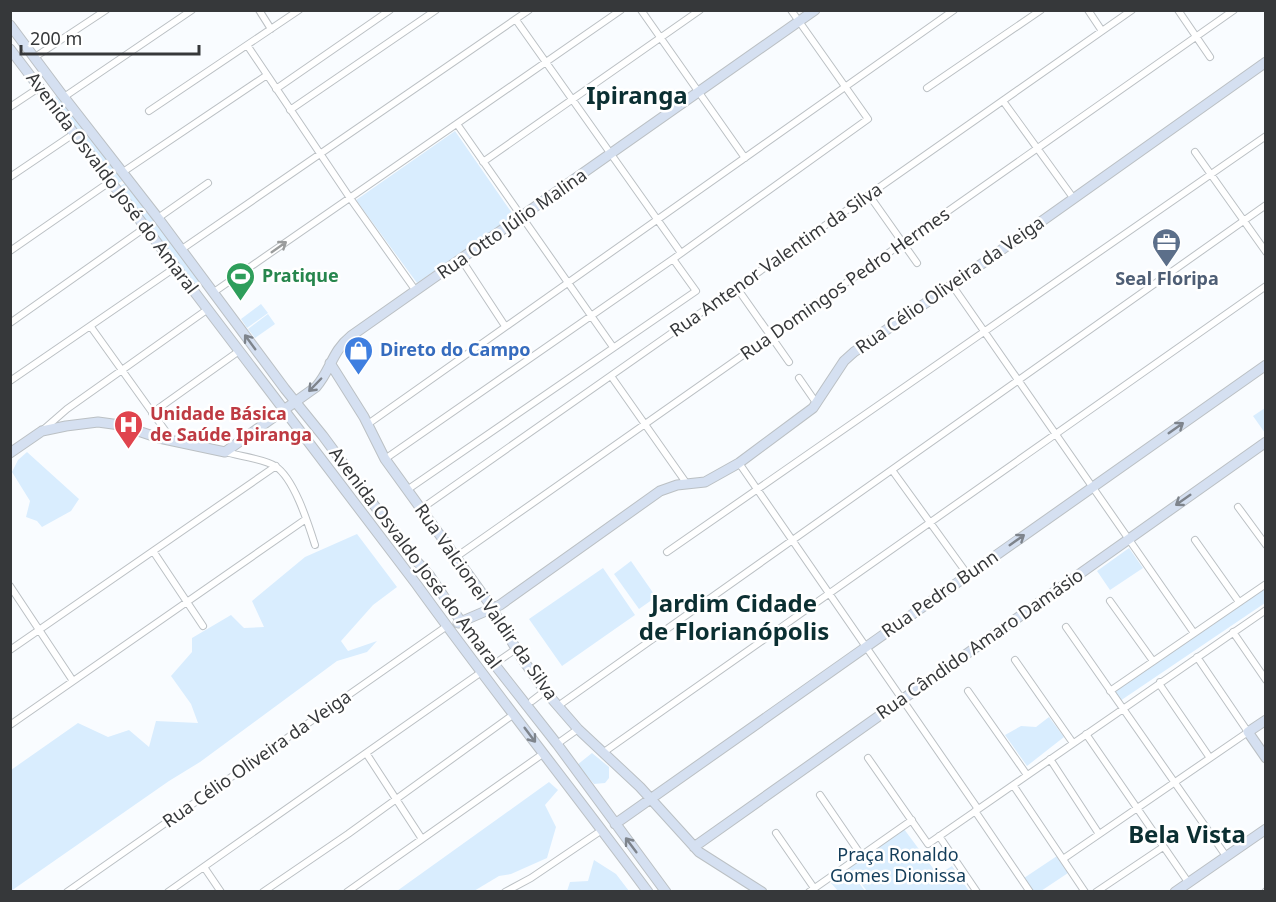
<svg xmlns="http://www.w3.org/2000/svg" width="1276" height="902" font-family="'Noto Sans',sans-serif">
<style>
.green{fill:#d9edfe}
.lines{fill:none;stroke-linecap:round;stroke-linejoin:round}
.street-casing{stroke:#bbc0c4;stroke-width:8}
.secondary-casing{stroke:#bbc0c4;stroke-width:11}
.street{stroke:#fff;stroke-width:6}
.secondary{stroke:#d5e0f1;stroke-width:9}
.oneway{stroke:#9a9c9c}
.oneway2{stroke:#7e848c}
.labels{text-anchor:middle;stroke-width:5;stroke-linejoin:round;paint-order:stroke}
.street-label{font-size:18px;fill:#36383a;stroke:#fff}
.leisure-label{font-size:18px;font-weight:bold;fill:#27864d;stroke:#fff;text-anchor:start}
.service-label{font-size:18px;font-weight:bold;fill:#4e5e75;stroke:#fff}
.shop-label{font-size:18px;font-weight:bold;fill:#366cbe;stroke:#fff;text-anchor:start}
.health-label{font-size:18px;font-weight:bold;fill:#be3a42;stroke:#fff;text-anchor:start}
.park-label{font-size:18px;fill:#133d5a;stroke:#fff}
.district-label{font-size:24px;font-weight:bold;fill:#0b2f32;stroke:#fff}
</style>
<rect width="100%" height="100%" fill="#f9fcff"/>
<path class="green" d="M58 95 124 180 117 184 52 99Z
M455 131 514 216 417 283 356 200Z
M125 183 202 284V286L199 287 170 255 119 187Z
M261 304 268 313 247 328 241 319Z
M268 314 275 324 255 338 248 329Z
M1265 408V433L1253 416Z
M27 452 79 499 71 511 42 527 37 521 26 517 30 501 12 472 18 460Z
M357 534 397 587 373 605 341 641 348 651 377 641 367 652 337 661 200 762 169 781 11 891V770L78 723 108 737 129 730 149 747 156 721 198 723 191 704 171 676 192 652V638L231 615 244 628 264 627 252 601 305 557Z
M1129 548 1143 568 1110 590 1097 571Z
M631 561 656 597 639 609 614 574Z
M603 568 635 615 562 666 529 619Z
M1265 587V603L1120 701 1114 692Z
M1049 717 1064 737 1027 766 1005 735 1021 726 1036 727Z
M592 753 609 767V778L605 783 594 784 577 765Z
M549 782 558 790 545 805 556 827 547 858 511 874 499 876 474 891H397Z
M904 829 938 875 952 866 969 891H867L847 866Z
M1057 856 1068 873 1041 891H1033L1024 878Z
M594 860 616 874 629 891H567L570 882 588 881Z
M849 870 865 891H838L831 883Z"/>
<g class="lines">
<defs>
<path id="street" d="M259 10 271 29
M641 10 745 158
M1088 10 1102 31
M1178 10 1210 57
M516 20 681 253
M247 45 350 198 416 291
M35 57 106 10
M927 88 1041 10
M276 89 390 10
M64 97 192 10
M1003 101 1074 199
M10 107 40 87
M290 110 436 10
M149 111 299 10
M457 124 613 347
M1195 152 1266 252
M483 162 700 10
M123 172 267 75
M10 177 75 133
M869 195 917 263
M158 218 208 183
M182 249 529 10
M10 251 111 181
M461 259 505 326
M952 285 1194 633
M737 288 789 362
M214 292 621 10
M10 323 146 227
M91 327 172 440
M611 376 687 484
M799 378 817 404
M10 381 176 267
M152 413 239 351
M368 424 954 10
M44 429 67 409 208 309
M225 452C239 456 264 459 275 466 294 478 308 523 315 545
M385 459 673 259 868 119 791 10
M739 463 978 809
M892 470 968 575
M407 490 696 291 673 259
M1238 507 1266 545
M421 509 1132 10
M1195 540 1239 602
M153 551 203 626
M667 552 1266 136
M456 557 1234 10
M10 586 73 681
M1110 601 1153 661
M1066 627 1226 856
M1233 632 1266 680
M10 650 276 466
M500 660 516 649
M1015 660 1073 743
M1160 682V685L1210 758
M968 691 1027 775
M1110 691 1266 584
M532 701 545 691
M558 706 1266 205
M10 725 306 519
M1086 734 1188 882
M557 744 578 729
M604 752 1266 286
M366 753 422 839
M868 758 928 844 1266 610
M1050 759 1099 834
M1013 785 1085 892
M820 795 861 855
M975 811 1030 892
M776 833 814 888
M939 836 977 892
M1063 859 1248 732 1197 657
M204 867 221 892
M67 892 447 626
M168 892 480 673
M263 892 348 834 514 714
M347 892 544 753
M505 892 531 878 602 830
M809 892 912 820
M1096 892 1163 847
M1265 892 1266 891"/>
<path id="secondary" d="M10 25 60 92 158 218 285 389 323 436 411 555 430 576 462 623 557 744 666 892
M10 49 417 585C492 689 572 789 648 892
M330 363 364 417 385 459 489 603 521 657 545 691 578 729 640 787 699 852 762 892
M10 453 42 431 66 426 98 422 120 425 159 438 225 452 316 387C331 370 332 351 351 336L815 10
M458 623 500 605 660 491 677 485 705 482 739 463 813 408 844 361 854 352 952 285 1266 62
M1266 720 1248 732 1266 758
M615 824 1266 365
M694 847 1266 442
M1175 892 1266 829"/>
</defs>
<use href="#street" class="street-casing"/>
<use href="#secondary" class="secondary-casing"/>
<use href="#street" class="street"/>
<use href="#secondary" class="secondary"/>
</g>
<defs><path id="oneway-shaft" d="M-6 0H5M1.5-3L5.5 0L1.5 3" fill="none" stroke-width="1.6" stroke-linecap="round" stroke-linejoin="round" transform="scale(1.5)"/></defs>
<use class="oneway" href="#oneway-shaft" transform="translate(279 247) rotate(-35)"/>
<g class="oneway2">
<use href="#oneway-shaft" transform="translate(250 342) rotate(-126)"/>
<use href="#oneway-shaft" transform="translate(315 385) rotate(134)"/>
<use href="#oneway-shaft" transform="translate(1176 428) rotate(-35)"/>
<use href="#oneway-shaft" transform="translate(1183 500) rotate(145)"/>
<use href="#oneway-shaft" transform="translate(1017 540) rotate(-35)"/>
<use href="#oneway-shaft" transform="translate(530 735) rotate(53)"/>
<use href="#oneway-shaft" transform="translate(631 845) rotate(-127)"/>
</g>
<defs>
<symbol id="office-pin" viewBox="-11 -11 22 30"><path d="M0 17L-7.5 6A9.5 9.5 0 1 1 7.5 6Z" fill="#5c6f8a" stroke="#fff"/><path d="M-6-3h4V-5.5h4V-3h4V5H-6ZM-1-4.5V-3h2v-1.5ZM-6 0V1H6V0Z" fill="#fff"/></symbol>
<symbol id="stadium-pin" viewBox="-11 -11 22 30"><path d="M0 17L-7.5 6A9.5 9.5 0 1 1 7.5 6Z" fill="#2e9e5b" stroke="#fff"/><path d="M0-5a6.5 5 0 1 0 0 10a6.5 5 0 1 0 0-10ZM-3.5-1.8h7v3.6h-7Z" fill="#fff"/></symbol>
<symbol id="shop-pin" viewBox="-11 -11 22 30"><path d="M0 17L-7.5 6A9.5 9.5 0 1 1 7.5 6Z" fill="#3f7fe0" stroke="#fff"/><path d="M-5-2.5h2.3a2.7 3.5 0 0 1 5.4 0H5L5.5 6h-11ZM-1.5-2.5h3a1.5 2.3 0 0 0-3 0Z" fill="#fff"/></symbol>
<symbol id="hospital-pin" viewBox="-11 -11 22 30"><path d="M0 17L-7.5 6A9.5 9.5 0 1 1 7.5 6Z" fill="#e0444e" stroke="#fff"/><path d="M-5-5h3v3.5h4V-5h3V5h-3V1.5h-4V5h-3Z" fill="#fff"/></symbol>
</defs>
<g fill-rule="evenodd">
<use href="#office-pin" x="1150" y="226" width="33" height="45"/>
<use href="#stadium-pin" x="224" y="260" width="33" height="45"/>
<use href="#shop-pin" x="342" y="334" width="33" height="45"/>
<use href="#hospital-pin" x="112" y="408" width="33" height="45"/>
</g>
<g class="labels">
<g class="street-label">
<text transform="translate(112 183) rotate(53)" y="6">Avenida Osvaldo José do Amaral</text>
<text transform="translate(512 224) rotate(-35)" y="6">Rua Otto Júlio Malina</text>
<text transform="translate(776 260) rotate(-35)" y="6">Rua Antenor Valentim da Silva</text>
<text transform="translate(845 284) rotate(-35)" y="6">Rua Domingos Pedro Hermes</text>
<text transform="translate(950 285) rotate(-35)" y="6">Rua Célio Oliveira da Veiga</text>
<text transform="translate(415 558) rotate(53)" y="6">Avenida Osvaldo José do Amaral</text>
<text transform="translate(940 594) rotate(-35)" y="6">Rua Pedro Bunn</text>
<text transform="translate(486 602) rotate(55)" y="6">Rua Valcionei Valdir da Silva</text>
<text transform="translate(980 644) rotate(-35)" y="6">Rua Cândido Amaro Damásio</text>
<text transform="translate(257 759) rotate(-35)" y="6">Rua Célio Oliveira da Veiga</text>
</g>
<g class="leisure-label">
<text x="262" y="282">Pratique</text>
</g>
<g class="service-label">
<text x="1167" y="285">Seal Floripa</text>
</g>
<g class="shop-label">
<text x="380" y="356">Direto do Campo</text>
</g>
<g class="health-label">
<text x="150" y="420">Unidade Básica<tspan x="150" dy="21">de Saúde Ipiranga</tspan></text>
</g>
<g class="park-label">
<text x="898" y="861">Praça Ronaldo<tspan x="898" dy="21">Gomes Dionissa</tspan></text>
</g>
<g class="district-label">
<text x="637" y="104">Ipiranga</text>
<text x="734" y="612">Jardim Cidade<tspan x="734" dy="28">de Florianópolis</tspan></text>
<text x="1187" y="843">Bela Vista</text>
</g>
</g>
<rect width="1276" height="902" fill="none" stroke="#36383a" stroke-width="24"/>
<path d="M21 45v9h178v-9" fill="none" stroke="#36383a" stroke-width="3"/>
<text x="30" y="45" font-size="18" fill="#36383a" stroke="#ffffff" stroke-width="4.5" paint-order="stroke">200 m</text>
</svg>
